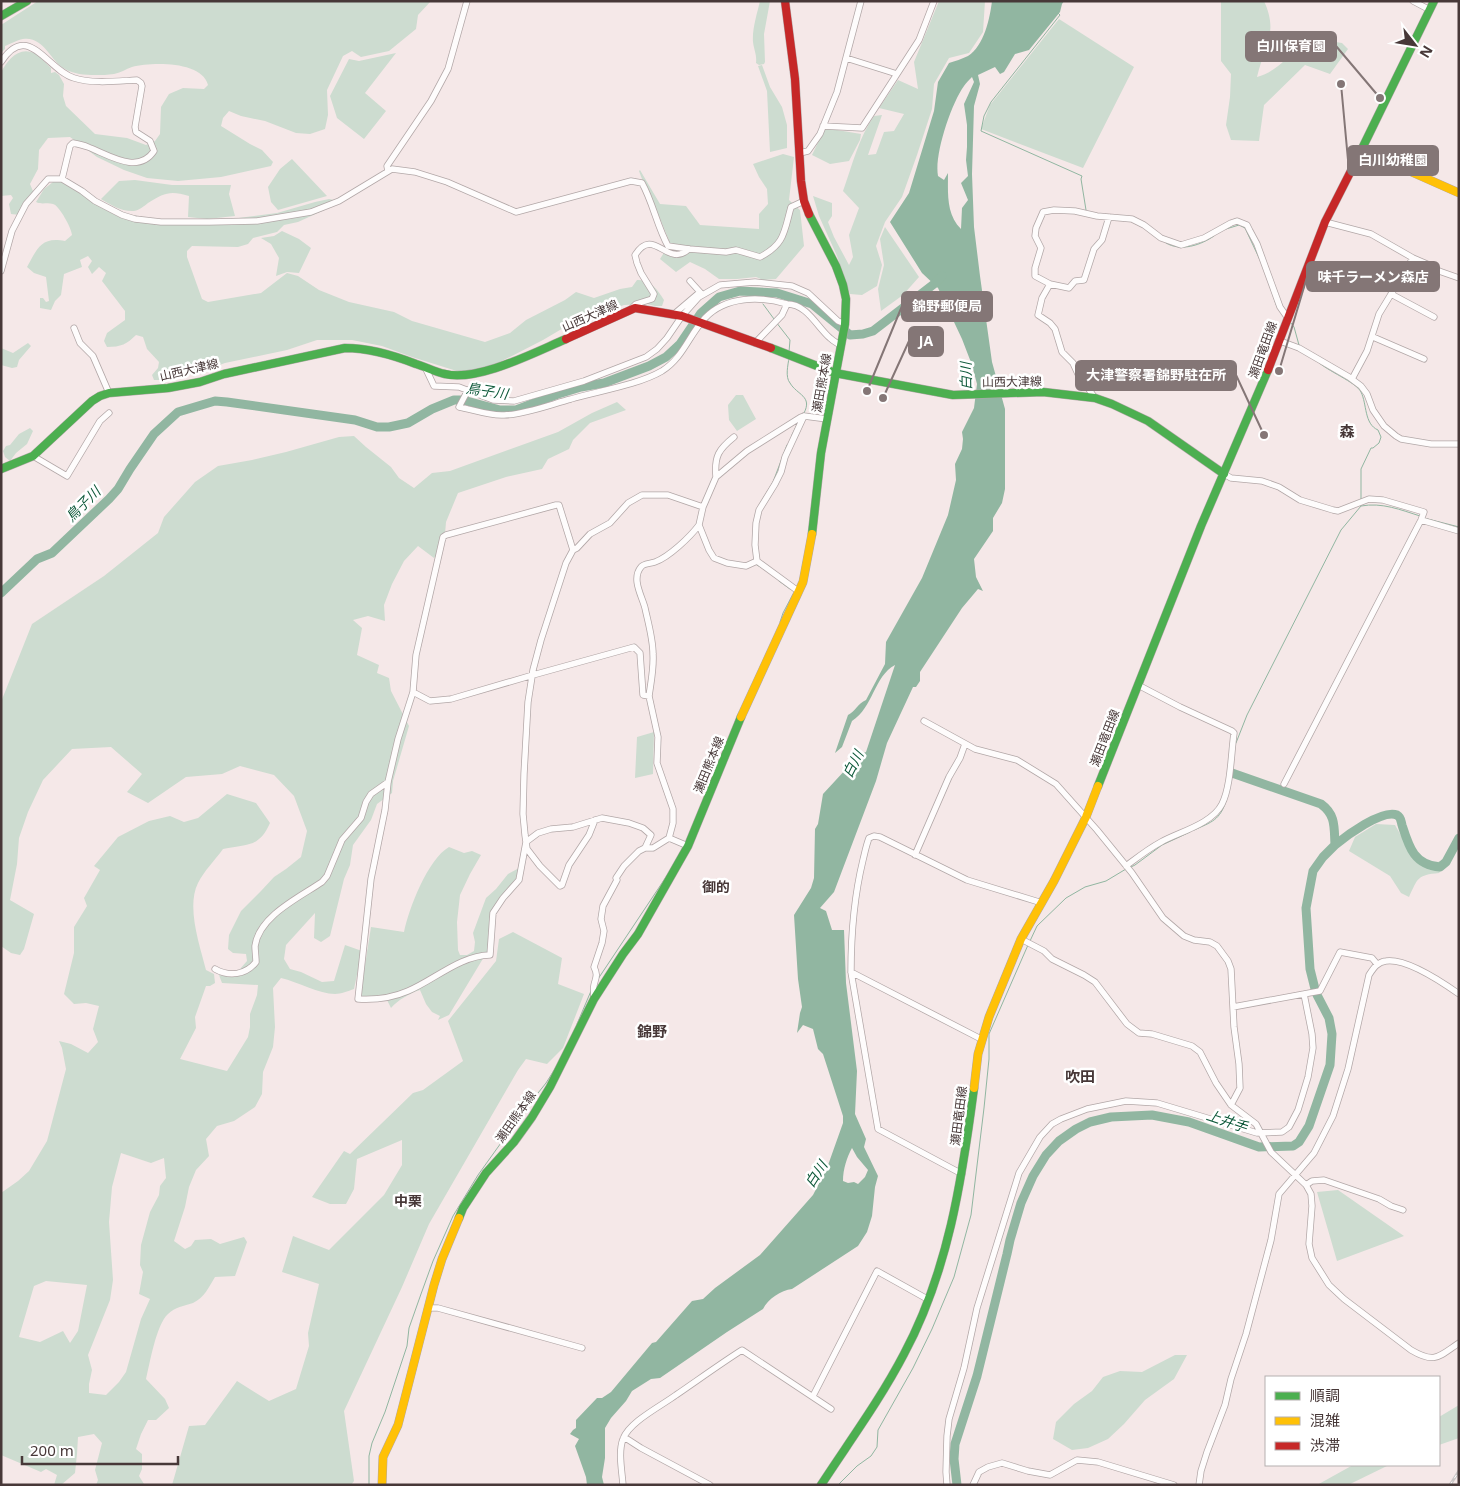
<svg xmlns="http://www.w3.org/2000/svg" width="1460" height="1486" font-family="'Noto Sans','Noto Sans JP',sans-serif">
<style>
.green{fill:#cddcd0;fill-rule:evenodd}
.water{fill:#91b6a1;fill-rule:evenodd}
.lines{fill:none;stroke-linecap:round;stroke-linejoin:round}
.stream{stroke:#91b6a1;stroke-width:1}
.river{stroke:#91b6a1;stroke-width:9}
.street-casing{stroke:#b2a7a7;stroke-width:7}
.fast-casing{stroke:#b2a7a7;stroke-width:9}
.slow-casing{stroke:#b2a7a7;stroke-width:9}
.jam-casing{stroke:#b2a7a7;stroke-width:9}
.street{stroke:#fefcfc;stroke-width:5.5}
.fast{stroke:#4caf50;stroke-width:8}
.slow{stroke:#ffc107;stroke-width:8}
.jam{stroke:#c62828;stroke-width:8}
.rail-casing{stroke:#cac6c6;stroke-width:3}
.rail{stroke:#fff;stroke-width:1;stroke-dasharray:4;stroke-linecap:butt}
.labels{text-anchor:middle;stroke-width:5;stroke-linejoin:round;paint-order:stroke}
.street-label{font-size:12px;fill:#473838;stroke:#fff}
.water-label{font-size:14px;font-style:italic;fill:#0e593a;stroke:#fff}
.neighbourhood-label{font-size:14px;font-weight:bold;fill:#473838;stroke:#fff}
.quarter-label{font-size:15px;font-weight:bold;fill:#473838;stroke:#fff}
.leader{fill:none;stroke:#847676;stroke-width:2}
.callout-dot{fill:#847676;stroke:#fff;stroke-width:2}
.callout{fill:#847676;stroke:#847676;stroke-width:2}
.callout-label{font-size:14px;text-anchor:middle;font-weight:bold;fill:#fff}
</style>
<rect width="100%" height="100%" fill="#f5e8e8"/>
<path class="green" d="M38 1H431L418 15 416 29 389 51 361 57 352 51 343 56 327 90 328 115 325 129 310 134 296 133 265 121 241 116 229 111 223 118 221 126 250 144 262 150 273 162 271 166 221 177 178 181 147 178 124 170 97 157 70 137 48 138 39 150 38 169 30 184 35 196 20 215 11 214 9 204 13 198 11 195 1 196V72C8 60 19 45 36 54 41 57 46 64 51 68V73L55 72 59 75 64 84 63 96 66 106 95 134 127 138 146 145 155 141 160 134 161 107 169 94 183 88 204 89 208 85C202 61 152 62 132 67 126 69 120 73 114 74 108 75 101 75 95 75 85 75 73 74 65 69 50 61 44 36 23 39 17 40 10 44 5 46V49L1 53V25Z
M760 1H770L764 34 765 62 764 64 759 65 756 63C757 55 754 50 753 42 752 29 757 14 760 1Z
M939 1H985L983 32 969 53 949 58 934 84 932 109 917 155 902 197 885 222 876 246 882 265 877 286 862 295 850 294 837 256 819 216 813 196 832 203V216L828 222 834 237 849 265 853 257 849 235 859 208 843 191C852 166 859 137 874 116L882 115 868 155 876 154 884 132 894 131 904 114 879 108 898 80 918 89 914 62Z
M1221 1H1264C1279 34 1264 46 1257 77 1274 73 1286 58 1300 48L1305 50 1318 36 1329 41 1342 43 1348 49 1330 74 1305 65 1264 105 1259 141 1231 140 1226 125 1230 97 1231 74 1221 61Z
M1059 19 1134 67 1083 168 981 129 990 105Z
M396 53 365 93 386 111 364 139 337 118 330 96 349 59 359 61Z
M762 65 770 87 782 107 787 125V148L770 152 767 91 758 66Z
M825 128 861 134 860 140 849 161 830 164 812 155Z
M783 154 794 157 789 200 800 210 804 246 776 279 763 280 756 277 737 279H719L705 269 690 262 676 272 660 259 670 243 652 199 645 187 639 171 640 170 660 204 686 206 700 225 759 229V214L768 204 767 189 759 177 753 164Z
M292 159 327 196 278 210 271 202 268 187 280 169Z
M135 180 172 185H231L229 194 235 216 207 219 188 217 189 196C170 190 164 193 148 203 144 206 140 210 134 211 122 212 111 205 101 199L119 181Z
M53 182H61L127 214 184 225 277 213 315 202 329 199 334 200 333 206 298 222 284 225 277 232 253 238 248 244 238 247 192 246 187 251V257L202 299 208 302 261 293 287 273 298 276 319 290 349 302 394 312 412 321 485 342 510 333 526 320 565 300 576 292 594 298 620 289 632 287 637 280C650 279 658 290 664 300L662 306H655L647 304 624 305 565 327 543 340 498 363 475 370 460 372 412 357 382 346 352 340H317L287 350 225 363 198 373 163 380H154L152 375 158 368 159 362 147 349 143 337 136 335C127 344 121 347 107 347L104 341 107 333 125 320V311L102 281 106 273 99 267 92 274 88 267 92 261 88 256 80 260 82 267 64 274 61 295 55 301 51 310 40 308V298H43L46 302 49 301 46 277 34 273 27 267C37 249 41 236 65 241L72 235C72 229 59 205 53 204 47 202 42 205 36 202L44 189Z
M885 227 919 277 903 295 881 311 878 289 884 265 880 239Z
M282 231 299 239 311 248 299 273 287 272 276 276 279 258 271 244 261 238 274 236Z
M28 343 31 346 19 360 17 367 12 368 1 365V348L13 353Z
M736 395H743L756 419 737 431 729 420 728 405Z
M617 402 626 410 590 423 573 440 569 449 548 459 542 469 506 477 458 493 446 522 444 546 434 558 418 546 404 561 392 584 384 605 385 621 368 616 353 620 362 628 357 655 379 665 377 673 389 678 391 691 409 726 393 781 392 793 377 804 371 820 353 845 350 865 344 879 330 936 321 942 314 938 315 913 286 945 284 959 290 969 301 972 322 982 334 981 345 945 362 951 354 989C348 991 341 994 335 994 319 994 298 982 281 978L273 988 275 1027 273 1047 263 1072 262 1094 255 1107 234 1121 217 1126 206 1139 209 1156 196 1170 189 1187 185 1207 174 1241 185 1249 191 1246 195 1240 211 1239 220 1244 244 1237 247 1242 235 1276 215 1277C209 1287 204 1298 193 1303 184 1306 175 1307 168 1314 156 1325 150 1363 146 1379L165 1399 169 1408 156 1420H148L141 1434 136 1449 142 1454V1469L139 1476 144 1484 149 1485H96L98 1480 95 1470 102 1443 94 1434 78 1437 77 1454 75 1473 61 1485H54L57 1475 46 1469 41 1472 1 1455V1193L18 1181 29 1171 47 1141 66 1069 62 1048 59 1041 71 1044 88 1053 98 1042 93 1029 99 1006 86 1003 74 1004 64 994 74 953V927L87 906 84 898 100 870 94 866 118 837 149 821 170 816 184 822 198 818 227 794 256 803 270 823C259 848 247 844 223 849 215 860 204 871 198 883 186 907 200 946 206 970L214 974 215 983 210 986H206L195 1017 196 1028 180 1059 227 1071 248 1037 250 1027V1014L257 995 258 985 222 983 219 975 233 977 247 961 246 954 233 953 228 949 229 935 241 911 261 891 274 877 286 869 301 857 307 831 294 796 274 775 240 766 222 774 186 777 148 803 127 792 142 774 111 747 72 749 43 780 28 812 19 838 17 864 10 900 34 914 24 949 20 955 11 953 1 946V702L32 624 104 576 158 533 164 517 195 482 218 466 252 460 286 452 339 437 354 436 366 447 391 467 399 478 414 488 432 473 450 471 558 432 592 413ZM121 1153 151 1163 164 1158 166 1178 160 1186 159 1195 150 1212 141 1245 140 1265 143 1272 139 1294 150 1299 141 1319 126 1372 119 1382 106 1395 89 1393V1384L92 1370 88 1355 110 1300 113 1280 109 1222 112 1187ZM46 1281 87 1285 78 1331 70 1343 63 1331 40 1342 19 1337 34 1286Z
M30 428 33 431 27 444 16 453 10 461 5 457 3 451 6 446 10 445 19 434Z
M654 732 653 774 635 778 637 737Z
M1376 824 1395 825C1403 839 1414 861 1433 862 1440 862 1447 860 1453 858L1439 873C1417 875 1418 878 1409 897L1401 893 1390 876 1349 851 1355 837Z
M449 847 464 853 472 851 481 855 470 874 460 895 457 922 458 950 460 955H467L474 951 475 942 473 933 486 898 496 889 508 874 519 868 518 876 514 884 495 908 493 942 449 1015 438 1020 440 1016 432 1012 426 1004 420 990C410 993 398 1000 391 1008L387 1000 360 996 371 927 404 932C409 908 428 859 449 847Z
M513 932 562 958 558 984 584 994 563 1048 547 1064 526 1059 518 1070 429 1224 402 1287 344 1411 354 1481 351 1485H172L189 1426 205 1425 237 1381 269 1401 296 1389 309 1346 308 1333 319 1284 282 1272 293 1236 329 1250 384 1195 402 1165V1140L357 1159 354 1189 346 1204H330L312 1197 344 1151 350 1154 413 1093 423 1090 463 1061 448 1021 496 961 499 939Z
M1338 1190 1404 1236 1337 1261 1317 1192Z
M1175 1355H1187L1174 1379 1145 1400 1124 1424 1108 1439 1088 1448 1072 1450 1053 1439 1056 1422 1074 1404 1092 1391 1103 1377 1120 1371 1142 1372Z
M1459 1405V1438L1439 1445V1417Z
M1353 1465H1389L1348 1485H1317Z"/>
<path class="water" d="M992 1H1064L1062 4 1060 12 1029 50 1015 54 1004 72 1000 74 995 67 978 75 980 84 974 106 972 174 974 227 980 276 992 362 1005 409V489L1002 503 993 518V531L974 559 976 577 983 591 978 589 962 608 920 672V681L916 687H913L887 743 876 781 834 892 820 908 826 911 832 930H844L846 983 857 1071 855 1114 866 1139 864 1147 878 1176 875 1187 872 1216 867 1232 858 1246 792 1289C781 1290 768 1299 763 1309L727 1332 660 1378 651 1379 632 1391 626 1401 611 1418 605 1428V1458L602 1477 604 1485H587L586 1477 575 1446 579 1439 570 1434 573 1430 576 1428V1420L597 1398H602L611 1392 652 1343 656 1342 692 1301 703 1299 715 1288 760 1255 813 1195 827 1168 843 1123V1116L823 1054 818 1049 813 1029 803 1025 797 1033 800 1013 802 1007 798 979 794 915 811 888 814 878 815 829 818 824 823 794 859 755 866 752 895 665C874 676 873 708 852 721L842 747 835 753 848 715C855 712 858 703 866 700L885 664 886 642 922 578 948 515 956 480 955 464 962 449 963 439 962 432 974 408 977 384 972 365 962 339 938 288 922 273 890 222 909 193 934 111 938 82 949 63C955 61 962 59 968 56 984 46 990 18 992 1ZM972 77 974 82 964 104 967 125V147L966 160 968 176 961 183 968 200 962 208 961 229C946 214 948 193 948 173L944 180 938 176C934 155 951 104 964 86 966 83 969 80 972 77ZM852 1148 857 1157 868 1170 865 1177 858 1184 854 1182 848 1183 843 1181C843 1169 847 1157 852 1148Z"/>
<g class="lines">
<path class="stream" d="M1058 13 1060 15 991 102 984 116 981 131 1082 176 1081 179 1086 210
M1226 229 1239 225 1245 228 1260 260
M1166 243C1181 252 1201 245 1214 236
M1266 275 1277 307
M756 291 759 296
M763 304 774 319
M776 322 790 340 789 352
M1291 323 1294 327 1299 345
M789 358C788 365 785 377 790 383 797 395 813 396 804 413
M1317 361C1327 371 1356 382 1361 392 1367 404 1364 424 1378 430L1381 437 1379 443 1373 448H1371L1361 469V500
M792 435 797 425
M1361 506C1382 502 1401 510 1420 516
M758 507 773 482 787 445
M1424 518 1459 527
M757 565 764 569
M779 581 790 589
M780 622 783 613 793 594
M735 722 739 712
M1236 743 1247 715 1341 530 1361 506V504
M1194 830C1212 822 1220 820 1226 801
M1129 868 1135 865 1162 845 1190 832
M1030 941 1037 926 1066 898 1085 887 1106 881 1126 869
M598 979 668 874
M577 1024 591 991
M369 1485V1456L372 1443 385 1412 407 1346 409 1328 421 1294 433 1261 453 1216 478 1175 526 1108 546 1083 558 1064
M838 1485 857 1466 871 1456 877 1447 878 1430 913 1368 932 1329 954 1277 971 1215 984 1108 989 1059V1034L1028 945"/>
<path class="river" d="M1 593 37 559 52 553 109 499 118 489 130 469 154 434 178 412 215 401 227 402 355 420 377 427H389L408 423 432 409 454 400H463L500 410H516L558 394 581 387 604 383 649 366 666 357 680 344 701 313 719 297 740 291 777 293 812 304 850 335 863 334 873 331 934 284 942 276
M1335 845C1346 836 1382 809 1397 815 1401 817 1401 821 1402 825 1409 847 1414 865 1440 867L1446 862 1459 838
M957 1485 954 1459 955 1444 977 1376 1007 1254 1010 1240 1021 1203 1033 1176 1046 1155 1059 1141 1076 1129 1090 1122 1111 1117 1152 1115 1189 1122 1259 1147 1293 1146 1299 1142 1309 1126 1330 1065 1332 1034 1329 1018 1316 993 1310 969 1306 908 1313 871 1323 857 1335 845C1334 827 1336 815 1321 804L1232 773"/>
<defs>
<path id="street" d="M1413 1 1430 10
M846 58 897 74 919 40 934 1
M1 62C28 20 47 70 74 78 93 84 117 81 137 80L141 83 142 86 135 127 136 132 150 141 154 151C138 175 109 155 88 147 83 145 78 144 73 143L70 146 62 179
M823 126 862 128 897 74
M800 153 808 151 820 134 837 92 861 1
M388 171 387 166 431 101 448 69 467 1
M1109 217 1102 240 1094 249 1084 280 1075 281 1069 288 1050 284 1035 276V268L1041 248 1035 236 1036 228 1043 212 1054 210 1075 211 1097 216 1132 219 1144 225 1161 238 1181 245 1204 238 1231 223 1237 221 1247 225 1250 231 1257 244 1280 307 1287 317
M1325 222 1371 234 1413 258 1434 267 1439 271 1459 278
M1 271 12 231 26 204 48 179H62L82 191 95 201 122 215 135 219 161 222H209L257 221 311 212 339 201 392 169 415 172 447 182 516 212 631 181 642 183C653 203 657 226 668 246L689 249 726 252 736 250 760 257C785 244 784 232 791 207L804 201
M1050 284 1042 298 1038 315 1050 323 1055 329 1062 352 1073 363 1078 374 1095 398
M1391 294 1434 317
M631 309 636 304 652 299 654 294 641 273 637 263 635 255C654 225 667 269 689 249
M673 315 700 292 690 281
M74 328 80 343 93 356 109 393
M1373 337 1424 359
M1280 341 1299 348 1349 377 1361 386 1367 394 1373 410 1384 426 1396 436 1401 439 1431 444H1459
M755 343 782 315 787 304C807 304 817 327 830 338 833 341 837 343 840 345
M425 367 434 386 459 387 493 400 514 401 584 381 646 357 657 349 667 338 682 316 699 297 720 285 755 282 792 286 808 293 838 321 845 324
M1352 379 1367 351 1379 314 1413 258
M468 390 459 407C474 410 490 416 504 415 523 415 552 404 571 399 598 391 638 385 662 371 683 358 689 335 705 318 726 296 760 296 787 304
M33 456 67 476 100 421 109 413
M1224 474 1231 478 1262 481 1279 487 1300 500 1333 510 1338 511 1369 499 1383 500 1424 512 1421 520 1284 784
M716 477C714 456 719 449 734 437
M1421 520 1459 531
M573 550 559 505H556L446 535 443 537 416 655 413 692 398 739 388 782 385 810 371 879 358 999C375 1000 392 998 408 991 436 979 459 956 490 955L493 913 503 898 519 880 526 842 538 833 551 829 573 827 602 818 629 823 643 828 651 835 645 848
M757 561 755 545 756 523 759 510 775 484 781 472 785 457 804 416
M798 591 757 561 746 566 727 563 714 558 709 550 699 525 703 507 716 477 747 451 801 417 804 416 827 419
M413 692 430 701 451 699 533 675 634 647 640 653 643 695 649 696 658 737 657 763 673 809V823L669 838
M649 696C651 682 654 668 653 654 653 639 648 622 645 608 642 596 631 579 641 567 644 563 650 564 655 562 669 557 690 537 699 525
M924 721 975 749 1017 760 1056 784 1097 830 1132 873 1163 918 1184 936 1194 940 1210 942 1217 946 1228 961 1231 969 1234 1027 1239 1064 1240 1088 1231 1105
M595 820 589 835 569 865 562 885 560 886 540 866 527 849 525 835 523 814 524 774 528 702 533 670 541 640 566 563 573 550 577 548 590 534 610 523 628 503 642 495H668L703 507
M915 855 949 777 960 758 965 744
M1126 866C1138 857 1148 849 1161 842 1179 832 1212 824 1222 804 1231 786 1231 754 1234 733L1232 731 1180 707 1138 685
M1021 939 1044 951 1052 959 1084 975 1095 982 1127 1024 1139 1033 1152 1034 1192 1046 1200 1052 1216 1083 1231 1105 1256 1124 1271 1152 1306 1185 1311 1194 1312 1206 1309 1244 1312 1258 1329 1285 1344 1299 1411 1350C1435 1364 1438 1357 1459 1343
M215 969C229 977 246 975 256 962 256 957 255 951 255 946 259 916 300 897 322 882L327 876 342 840 361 818 366 802 371 794 388 782
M851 972 981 1039
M594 999C594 994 593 989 594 985 596 977 598 975 594 967L602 943 604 931 601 919 603 906 617 880 616 878 624 866 639 851 645 848H653L669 838 688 846
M1233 1007 1320 991 1340 952 1372 958 1377 964
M962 1174 878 1129 851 972C851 934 854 897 863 860 865 852 866 846 869 838L874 836 880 837 967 880 1039 902 1042 901
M1306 1185 1312 1181 1324 1180 1379 1199 1391 1206 1403 1210
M429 1308H438L582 1348
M813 1396 877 1271 929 1300
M624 1437 641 1448 710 1485
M623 1485C622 1471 618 1452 623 1439 629 1422 661 1406 676 1395 698 1380 720 1364 742 1350L831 1409
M947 1485 946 1472 947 1436 949 1419 964 1368 977 1308 1019 1173 1040 1137 1052 1124 1061 1119 1087 1109 1126 1101 1157 1103 1257 1133 1282 1132 1289 1127 1298 1110 1308 1077 1313 1048 1312 1034 1304 994
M973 1485 979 1472 988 1467 1002 1463 1028 1471 1050 1475 1077 1460 1098 1462 1174 1485
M1199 1485 1201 1471 1207 1452 1225 1405 1231 1379 1246 1334 1271 1240 1279 1194 1314 1153 1333 1116 1348 1069 1369 975C1373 969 1377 962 1386 961 1407 958 1442 982 1459 994"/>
<path id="fast" d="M1 16 27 1
M1355 163 1434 1
M809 214 836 266 843 285 846 299 845 324 821 453 812 534
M771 348 835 373 953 395 1043 392 1095 398 1112 404 1148 421 1224 474
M1 469 33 456 92 401 100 396 109 393 168 388 200 382 224 374 345 348C370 348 393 355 416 364 426 367 435 372 445 374 478 382 535 352 566 339
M1098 786 1201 526 1268 370
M459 1218 463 1208 486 1173 514 1142 532 1117 550 1087 594 999 623 954 638 934 688 846 741 717
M821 1485C849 1442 880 1400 904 1354 948 1272 962 1180 974 1088"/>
<path id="slow" d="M1362 150 1459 193
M741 717 803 582 812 534
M974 1088 978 1054 989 1017 1021 939 1054 881 1086 817 1098 786
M382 1485 383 1457 398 1425 434 1285 442 1259 459 1218"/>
<path id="jam" d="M785 1 795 79 801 181 804 201 809 214
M566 339 635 308 682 316 771 348
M1268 370 1325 222 1355 163"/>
</defs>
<use href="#street" class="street-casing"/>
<use href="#fast" class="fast-casing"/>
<use href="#slow" class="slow-casing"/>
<use href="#jam" class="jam-casing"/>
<use href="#street" class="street"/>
<use href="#fast" class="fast"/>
<use href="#slow" class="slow"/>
<use href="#jam" class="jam"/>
<defs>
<path id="rail" d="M1450 1485 1459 1471"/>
</defs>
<use href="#rail" class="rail-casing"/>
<use href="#rail" class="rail"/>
</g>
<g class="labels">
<g class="street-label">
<text transform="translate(590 316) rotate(-24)" y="4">山西大津線</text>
<text transform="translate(1263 350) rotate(-70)" y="4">瀬田竜田線</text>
<text transform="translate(189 370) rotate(-13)" y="4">山西大津線</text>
<text transform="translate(1012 382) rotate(-1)" y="4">山西大津線</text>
<text transform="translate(822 383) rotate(-80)" y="4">瀬田熊本線</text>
<text transform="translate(1105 738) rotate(-69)" y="4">瀬田竜田線</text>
<text transform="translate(709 765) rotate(-68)" y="4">瀬田熊本線</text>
<text transform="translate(959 1116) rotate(-83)" y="4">瀬田竜田線</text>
<text transform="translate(516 1117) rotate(-55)" y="4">瀬田熊本線</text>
</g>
<g class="water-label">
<text transform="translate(966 376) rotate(-91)" y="5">白川</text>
<text transform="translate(487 391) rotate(9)" y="5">鳥子川</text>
<text transform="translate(83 504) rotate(-45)" y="5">鳥子川</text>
<text transform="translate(853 764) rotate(-63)" y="5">白川</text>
<text transform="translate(1227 1121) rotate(19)" y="5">上井手</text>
<text transform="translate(816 1174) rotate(-57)" y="5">白川</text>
</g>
<g class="neighbourhood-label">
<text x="716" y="892">御的</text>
<text x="408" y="1206">中栗</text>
</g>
<g class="quarter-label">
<text x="1347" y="437">森</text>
<text x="652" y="1037">錦野</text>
<text x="1080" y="1082">吹田</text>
</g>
</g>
<path class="leader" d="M1380 98L1336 46M1341 84L1348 160M1279 371L1307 277M867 391L902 306M883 398L909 341M1264 435L1236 375"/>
<g class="callout-dot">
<circle cx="1380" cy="98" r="5"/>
<circle cx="1341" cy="84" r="5"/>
<circle cx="1279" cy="371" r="5"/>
<circle cx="867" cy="391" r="5"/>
<circle cx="883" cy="398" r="5"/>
<circle cx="1264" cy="435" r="5"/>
</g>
<g class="callout">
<rect x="1246" y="32" width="90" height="29" rx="5"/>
<rect x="1348" y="146" width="90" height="29" rx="5"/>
<rect x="1307" y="262" width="132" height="29" rx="5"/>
<rect x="902" y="292" width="90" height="29" rx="5"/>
<rect x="909" y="327" width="34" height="29" rx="5"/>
<rect x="1076" y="361" width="160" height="29" rx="5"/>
</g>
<g class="callout-label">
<text x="1291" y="51">白川保育園</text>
<text x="1393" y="165">白川幼稚園</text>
<text x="1373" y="282">味千ラーメン森店</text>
<text x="947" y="311">錦野郵便局</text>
<text x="926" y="346">JA</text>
<text x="1156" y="380">大津警察署錦野駐在所</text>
</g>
<rect width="1460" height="1486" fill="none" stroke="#473838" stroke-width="5"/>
<rect x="1265" y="1376" width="175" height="90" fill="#ffffff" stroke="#b5afaf"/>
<rect x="1275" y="1392" width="25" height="8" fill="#4caf50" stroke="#b5afaf"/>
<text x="1310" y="1401" font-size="15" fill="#473838">順調</text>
<rect x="1275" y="1417" width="25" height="8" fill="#ffc107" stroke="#b5afaf"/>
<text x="1310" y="1426" font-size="15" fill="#473838">混雑</text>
<rect x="1275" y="1442" width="25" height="8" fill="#c62828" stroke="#b5afaf"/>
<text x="1310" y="1451" font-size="15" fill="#473838">渋滞</text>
<g transform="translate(1415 45) rotate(121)" stroke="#ffffff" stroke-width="4" paint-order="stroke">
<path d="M0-4L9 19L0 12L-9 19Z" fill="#473838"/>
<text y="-8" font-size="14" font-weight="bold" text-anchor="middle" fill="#473838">N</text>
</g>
<path d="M22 1456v8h156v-8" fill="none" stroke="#473838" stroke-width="2.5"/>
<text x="30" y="1456" font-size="15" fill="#473838" stroke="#ffffff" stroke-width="4" paint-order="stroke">200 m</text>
</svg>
